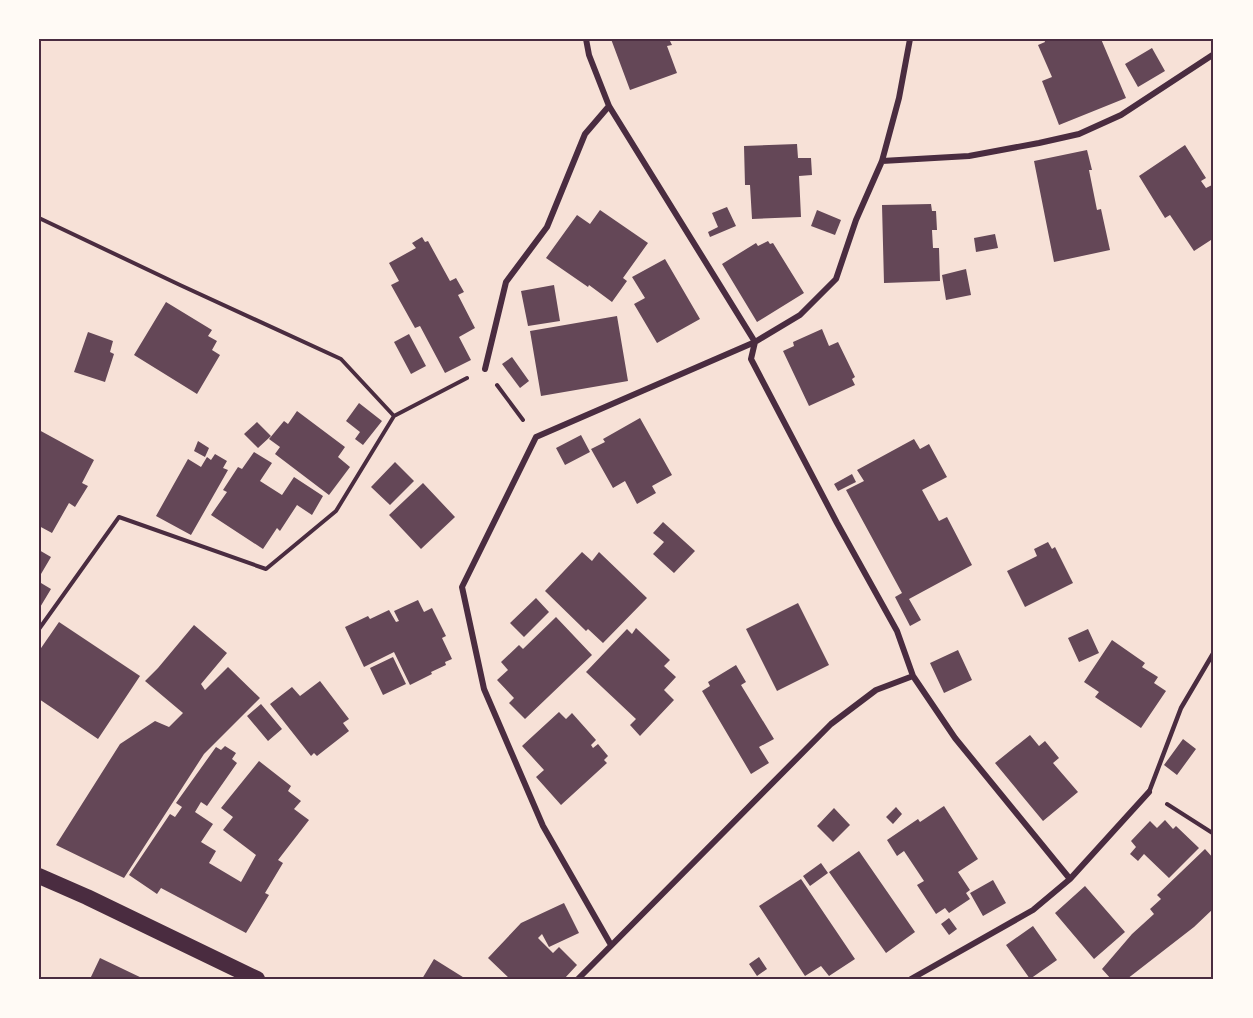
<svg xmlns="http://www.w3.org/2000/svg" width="1253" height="1018" font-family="'Times New Roman',serif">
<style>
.building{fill:#644757}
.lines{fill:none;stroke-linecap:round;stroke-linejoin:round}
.path{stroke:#4a2c40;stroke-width:4}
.service{stroke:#4a2c40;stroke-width:4.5}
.minor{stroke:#4a2c40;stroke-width:6}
.trunk{stroke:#4a2c40;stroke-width:16}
.neatline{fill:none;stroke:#4a2c40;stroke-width:2}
</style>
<rect width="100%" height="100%" fill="#f7e1d7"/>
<path class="building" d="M611 39H669L672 45 667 46 677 73 630 90Z
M1044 39H1101L1126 98 1059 125 1042 81 1052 77 1038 45 1045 42Z
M1152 48 1165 71 1138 87 1125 64Z
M797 144 798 158H811L812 175 799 176 801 217 752 219 750 185H745L744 146Z
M1185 145 1206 178 1201 181 1206 188 1212 185 1214 187V238L1194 251 1170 215 1165 218 1139 176Z
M1087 150 1092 170H1089L1097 210 1101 209 1110 250 1054 262 1034 161Z
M931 204 932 211H936L937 230H932L933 248H939L940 281 884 283 882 205Z
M727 207 736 226 710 237 708 232 718 227 712 213Z
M600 210 648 243 623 278 627 281 612 302 589 285 588 287 546 258 577 215 590 224Z
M817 210 841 220 835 235 811 226Z
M995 234 998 248 976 252 974 238Z
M422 237 425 242 428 241 450 281 456 278 464 292 458 295 475 328 459 337 471 360 445 373 420 326 415 328 391 285 399 281 389 263 416 248 412 243Z
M768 241 770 244 773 243 804 293 757 322 722 264 756 243 758 246Z
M665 259 700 319 657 343 634 304 645 298 632 277Z
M966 269 971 295 946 300 942 275Z
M554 285 560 321 528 326 521 291Z
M166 302 212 330 208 336 217 341 212 350 220 355 197 394 134 355Z
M617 316 628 381 541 396 530 331Z
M822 329 829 346 838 342 855 377 852 379 855 385 809 406 783 351 794 346 793 342Z
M88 332 113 341 110 352 114 354 105 382 74 372Z
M409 334 426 366 411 374 394 342Z
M512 357 529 381 520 388 502 364Z
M359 403 382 421 363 445 355 439 360 432 346 421Z
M297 411 345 447 338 457 350 467 329 495 275 454 280 447 269 439 284 421 288 424Z
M640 418 672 475 652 486 656 493 637 504 625 481 613 488 591 449 605 442 603 439Z
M257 422 271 436 258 448 244 434Z
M39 430 94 460 82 483 88 486 75 507 69 503 52 533 39 526Z
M581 435 590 452 565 465 556 448Z
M914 439 920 449 929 444 947 477 922 490 939 521 947 517 972 565 909 599 921 620 910 626 895 597 902 593 846 490 864 481 857 470Z
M198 441 209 448 205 457 194 451Z
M254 452 272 463 260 481 282 495 294 477 323 496 312 515 297 505 280 531 277 528 263 549 211 515 227 492 223 490 238 467 242 469Z
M215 454 227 461 223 468 228 470 191 535 156 516 188 459 201 467 207 457 211 460Z
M395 462 414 481 390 505 371 487Z
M852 474 856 482 838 491 834 484Z
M423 483 455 517 421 549 389 515Z
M663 522 695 551 674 573 653 554 664 542 653 533Z
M1048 542 1052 549 1055 547 1073 583 1025 607 1007 571 1037 556 1034 549Z
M39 550 51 557 41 574 39 573Z
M582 552 592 561 599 552 647 598 603 643 588 629 586 631 545 591Z
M41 583 51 589 39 609V586Z
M536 598 549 612 524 637 510 623Z
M418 600 424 612 432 608 446 636 442 638 452 659 445 662 446 665 431 672 432 674 410 685 394 652 364 667 345 627 368 616 370 619 389 610 396 622 399 621 394 611Z
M798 603 829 665 777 691 746 629Z
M556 617 592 655 525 719 509 703 514 698 497 680 508 670 501 662 519 645 523 649Z
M59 622 140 676 98 739 39 699V651Z
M194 625 227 653 201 684 205 690 228 667 260 698 204 754 124 878 56 845 120 744 155 721 169 727 183 713 145 681 158 668Z
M636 628 670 660 664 666 676 677 664 690 674 700 640 736 630 725 636 719 586 672 627 629 632 634Z
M1088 629 1099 653 1079 662 1068 638Z
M1112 640 1145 663 1142 667 1158 677 1154 683 1166 691 1141 728 1095 697 1099 692 1084 682Z
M958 650 972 680 944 693 930 663Z
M393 657 406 684 383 695 370 668Z
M736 665 746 682 741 685 774 739 759 747 769 763 751 774 702 691 710 686 708 682Z
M320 681 349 719 343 723 349 731 317 756 314 753 311 756 270 704 292 687 300 696Z
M261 704 282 729 268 741 247 716Z
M559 712 566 719 572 713 596 740 591 745 593 748 598 744 608 756 604 760 607 763 561 805 536 777 544 770 522 746Z
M1030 735 1039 746 1045 741 1059 758 1053 763 1078 792 1043 821 995 763Z
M1183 739 1196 749 1177 775 1164 765Z
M225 746 236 753 232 759 237 763 207 806 201 802 195 812 213 824 201 842 216 851 209 863 241 882 256 855 223 830 233 817 221 808 259 761 291 786 288 791 301 801 294 809 309 820 278 860 283 863 265 893 269 895 246 933 161 888 157 894 129 875 170 814 175 817 182 807 176 803 216 747 221 750Z
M944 806 978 859 958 872 970 890 966 893 970 899 949 913 945 908 936 914 917 885 924 881 904 851 897 856 887 840 918 819 920 822Z
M896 807 902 814 893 824 886 817Z
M834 808 850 825 833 842 817 826Z
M1165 820 1173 829 1176 826 1199 848 1169 878 1144 854 1138 861 1130 854 1136 847 1131 841 1150 821 1157 828Z
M1205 849 1214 859V908L1194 927 1127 979H1111L1102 969 1132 934 1154 914 1150 909 1161 899 1157 895Z
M859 851 915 932 886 953 829 872Z
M821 863 828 873 810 886 803 876Z
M801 879 855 959 829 976 821 966 805 976 759 906Z
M993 880 1006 903 983 916 970 893Z
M1085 886 1125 932 1094 959 1055 913Z
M564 903 579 933 549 947 542 934 538 938 553 953 559 947 577 965 564 979H510L488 958 521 923Z
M949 918 957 929 949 935 941 924Z
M1033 926 1057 960 1030 979 1006 945Z
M759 957 767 969 757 976 749 964Z
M100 958 144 979H90Z
M434 959 466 979H422Z"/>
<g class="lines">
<path class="path" d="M39 218 180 285 341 359 394 416 467 378
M497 385 523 420
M39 629 119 517 266 569 336 511 394 416
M1167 804 1214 834"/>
<path class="service" d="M1149 792 1181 708 1214 652"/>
<path class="minor" d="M586 39 589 55 609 106 755 342 751 359 837 523 897 631 913 676 955 738 1070 879
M882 161 969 156 1039 143 1079 134 1121 115 1214 54
M485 369 506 282 547 227 585 134 609 106
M611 945 543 826 484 689 462 587 536 437 755 342 800 315 836 279 856 220 882 161 899 98 910 39
M578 979 831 724 876 690 913 676
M911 979 1033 910 1070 879 1149 792"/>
<path class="trunk" d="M39 876 87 897 257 979"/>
</g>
<rect width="1253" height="1018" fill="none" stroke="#fffaf5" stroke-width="81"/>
<rect x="40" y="40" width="1172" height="938" class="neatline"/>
</svg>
